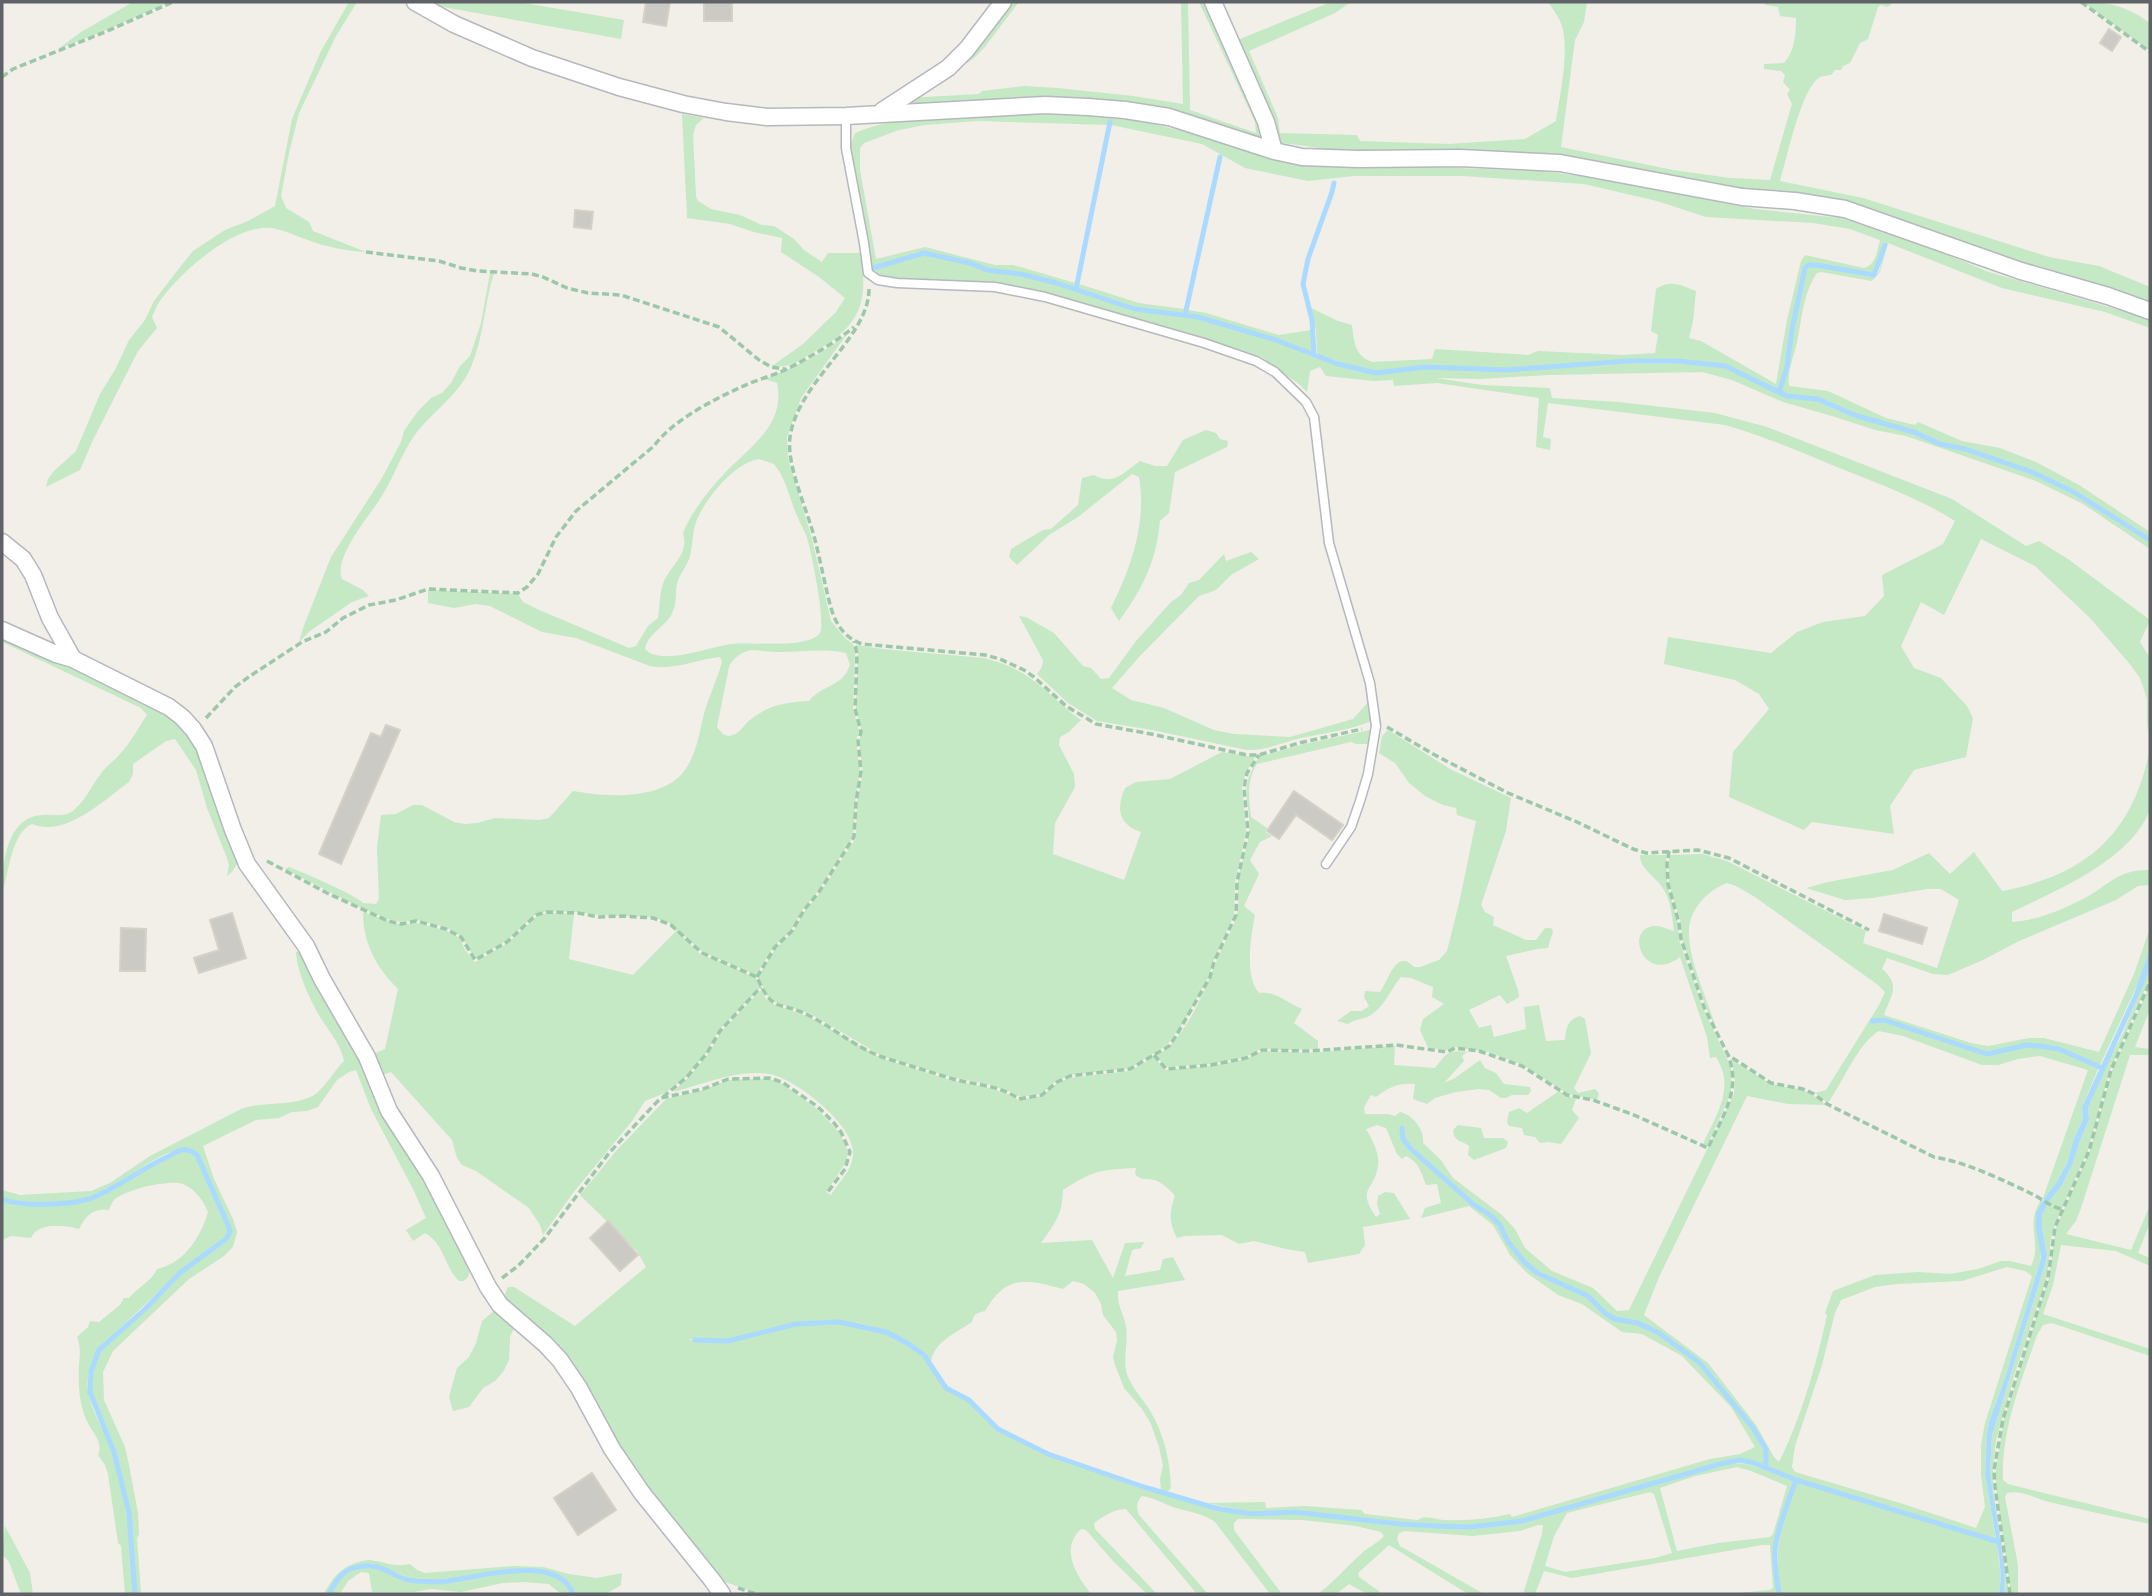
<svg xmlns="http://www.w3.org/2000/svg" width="2152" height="1596" font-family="Ubuntu,sans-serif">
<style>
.green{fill:#c5e8c5;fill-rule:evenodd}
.water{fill:#aadaff}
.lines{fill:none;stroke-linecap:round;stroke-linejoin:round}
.stream{stroke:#aadaff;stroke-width:5}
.building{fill:#cccac5;stroke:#d6d1c6;stroke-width:2}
.service-casing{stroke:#b5b8bc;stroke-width:11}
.minor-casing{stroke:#b5b8bc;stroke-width:19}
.path{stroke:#9cc7a9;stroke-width:3.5;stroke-dasharray:7 3.5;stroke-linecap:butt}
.service{stroke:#fff;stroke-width:8}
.minor{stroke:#fff;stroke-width:16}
</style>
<rect width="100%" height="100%" fill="#f1efe8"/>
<path class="green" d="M133 2H170L104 31 58 49 81 32Z
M349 2H357L336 36 299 113 289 153 281 196 286 208 309 222 313 231 366 252C347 251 326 247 308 240 296 236 284 230 272 228 236 223 182 271 162 298 157 304 155 311 152 317L157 328 138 351 93 440 80 470 46 487 48 479 54 471 76 451 100 394 116 368 129 340 145 320 154 301 177 271 193 251 225 230 248 221 275 206 292 119 321 51Z
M426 2H518L624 20 621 39 432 5Z
M1009 2H1019L984 48 972 60 948 74Z
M1181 2H1188L1190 110 1256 133 1255 122 1199 2H1206L1262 127 1263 139C1232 130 1202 117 1171 110 1080 91 989 99 897 105L907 98 979 94 982 91 1025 86 1057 88 1133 96 1183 104Z
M1331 2H1351L1335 13 1249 51 1278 118 1280 133 1357 135 1360 141 1448 144 1525 139 1556 121C1560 95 1571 44 1560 21 1557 14 1552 8 1548 2H1587L1584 22 1575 40 1561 147 1673 170 1730 178 1770 180 1792 104 1787 94 1790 90 1783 82 1785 75 1781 71 1764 69V64L1784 63C1795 51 1796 34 1796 18L1780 16 1778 7 1766 5 1761 2H1891V5L1887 7 1881 5 1878 7 1868 39 1860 43 1850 63 1843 66 1841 70H1835L1831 75C1828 75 1823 76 1820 77 1801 88 1787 159 1780 181L1863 198 2049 257 2099 266 2150 287V303L2002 257 1875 210 1829 197 1783 195 1702 182 1459 150H1335L1275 142 1235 41Z
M2083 2C2110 2 2128 7 2150 23V51Z
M682 114 704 118 696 125 693 135 696 197 698 201 711 209 740 215 762 225 774 226 794 239 804 250 822 262 828 253H860C870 305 858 328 812 353 797 362 790 368 772 366L803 344 836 312 845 298 819 277 781 252 782 238 754 232 730 224 687 218Z
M1011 114H1075L1146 122 1213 139 1263 157 1294 164 1323 167 1401 166 1542 171 1635 183 1683 195 1755 209 1841 218 1935 250 1989 272 2129 313 2150 321V328L2105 312 2002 288 1888 243 1880 272 1872 281 1821 272 1817 273C1803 293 1802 319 1797 342 1794 357 1787 370 1789 386L1828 391 1886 418 1915 425 1918 422 1962 441 2000 448 2036 462 2079 485 2150 532V538L2073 489 2033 470 1965 448 1941 442 1915 431 1857 415 1817 398 1800 397 1781 392 1788 368 1793 330 1807 269 1810 266H1816L1870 277H1875L1879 272 1886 243 1884 242 1874 274 1816 263H1809L1804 268 1791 329 1785 367 1778 391 1725 365 1678 360H1627L1507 368 1424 366 1376 372 1361 369 1317 354 1316 330 1311 308 1338 321 1352 325C1354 342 1355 357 1373 362L1432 359 1435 349 1528 355 1538 351 1622 355 1655 353 1658 335 1651 331 1656 289C1670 279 1681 285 1696 291L1693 321 1689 338 1701 341 1776 384 1787 320 1801 261 1805 255 1864 268C1876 265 1877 251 1880 240L1850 229 1813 223 1706 217 1657 201 1584 184 1463 176H1354L1308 181 1245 168 1202 144 1111 125 977 121 925 125 899 130 864 143 860 148V170L876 259 925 247 995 265H1013L1075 283 1074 287 1021 273 988 269 971 262 924 252 872 266 850 146 855 133C901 113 961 116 1011 114Z
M924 255 970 265 987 271 1021 275 1056 284 1135 310 1197 318 1276 341 1338 365 1376 375 1425 368 1507 371 1627 363H1678L1725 368 1787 397 1816 401 1856 418 1914 433 1940 445 1964 450 2032 473 2071 492 2148 540 2150 549 2083 504 2036 481 1906 436 1875 430 1832 416 1783 402 1732 380 1702 372 1548 375 1480 379 1436 378 1482 385 1550 388 1552 398 1619 402 1715 413 1767 427 1952 499 2026 546 2039 541 2068 559 2150 620 2140 642 2150 658V742L2147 723V699L2140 678 2129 663 2090 618 2035 566 1981 539 1944 615 1921 602 1901 646 1914 668 1941 678 1967 706 1973 718 1966 757 1914 770 1890 806 1894 834 1812 822 1804 830 1729 797 1733 752 1769 709 1759 694 1735 680 1664 664 1668 637 1771 653 1797 632 1823 622 1865 616 1884 596 1882 575 1943 544 1955 521C1919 498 1877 483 1837 467 1800 452 1764 436 1725 425L1548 403 1543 437 1551 439 1550 450 1536 447 1539 398 1437 383 1394 386 1393 380 1374 381 1326 376 1320 367 1310 371 1307 392 1299 384 1261 357 1185 333 1020 288 969 281 895 279 880 275 873 269Z
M490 273H494C484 304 484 337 471 367 458 398 427 414 410 442 399 460 392 481 380 499 369 516 333 558 342 579L363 590 369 596 352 602 310 631 299 642 303 628 331 557 382 478 401 442 404 431 418 411 431 398 442 393 451 383 460 366 470 356 481 323Z
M1079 284 1139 303 1184 309V313L1136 307 1078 288Z
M1188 310 1206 313 1279 335 1311 330 1312 353 1277 339 1187 314Z
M847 334 801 398 787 437 788 458 812 539 831 621 846 639 853 644 855 654 853 709 859 731 856 740 860 772 855 802 853 837 818 891 803 909 791 931 774 946 756 975 703 952 687 938 679 933 701 955 719 961 756 978 760 988 719 1030 707 1052 686 1077 665 1093 645 1101 632 1121 573 1193 543 1235 540 1225 529 1208 476 1171 462 1165 457 1158 452 1140 391 1072 382 1075 371 1055 385 1049 398 989C376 967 363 943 363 912L401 925 416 923 445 930 460 938 465 950 475 962 508 943 537 916 547 913 574 914 569 959 633 975 676 931 672 924 653 917 599 915 578 912 547 911 536 914 506 941 475 959 462 937 446 927 416 920 401 922 388 919 357 906 285 869 289 867C302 872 356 895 363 903L376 904 379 899 377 847 381 815 396 814 413 805H422L454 822 465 824 477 823 495 818 539 820 549 818 573 791C606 797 663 801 685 770 697 753 699 733 704 714 709 696 717 680 722 662L720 657C697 659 673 671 650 666L576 638 542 632 490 606 475 604 454 608 428 603V590L518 594 523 602 537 609 629 648 636 646 648 626 658 618C660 606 659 595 663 584 669 566 690 555 683 533 692 511 708 491 724 474 749 447 786 426 777 383L764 379C793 368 823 354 847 334ZM759 459 774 464 779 471C788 486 791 504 799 520 801 525 804 530 806 535 811 548 826 624 820 633 809 649 752 642 732 644 711 646 661 667 645 649 648 632 667 627 673 611 677 602 675 593 677 584 679 574 686 568 689 559 693 547 692 534 696 522 704 500 735 462 759 459ZM751 650C760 650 769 652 779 652 802 652 824 648 846 653L850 665C843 687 823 684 809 701 787 702 768 705 750 720 742 726 740 735 728 736L723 734 717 727 729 667C733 658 741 652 751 650Z
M1206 430 1216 433 1220 439 1228 441 1227 447 1175 472 1169 513 1160 521C1156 562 1143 588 1119 621L1111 608C1131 568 1147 522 1139 477L1132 474 1078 517 1049 535 1017 565 1009 557 1011 549 1043 530 1051 529 1078 505 1082 478 1094 475C1114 486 1123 473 1140 461L1155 466H1167L1183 440Z
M1251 552 1259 559 1231 575 1216 590 1199 596 1139 657 1112 688 1131 700 1164 708 1214 730 1234 734 1290 737 1353 719 1371 699 1372 721C1350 730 1325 733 1301 738 1283 742 1266 751 1247 750L1152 730 1097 721 1068 703 1037 674 1042 667 1043 660 1019 616 1026 617 1054 633 1083 666 1091 668 1101 679 1109 678 1136 641 1171 602 1181 595 1189 583 1199 580 1224 554 1226 561Z
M2 634 165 713 185 732 200 755 227 838 239 861 232 872 227 876 229 865 227 858 207 808 196 770 175 739 166 741 133 764V774L129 782C104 800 65 838 32 824 11 833 9 873 2 893 2 866 6 816 43 815 54 814 65 818 74 810 86 800 91 786 100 775 105 767 113 762 119 755 130 744 138 728 147 715L141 708 2 642Z
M856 645 882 649 984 658C1000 662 1016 668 1030 678 1048 690 1062 707 1081 720L1069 732 1060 737 1059 745 1074 774 1075 787 1055 823 1053 854 1124 880 1141 832C1118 825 1116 807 1125 788L1136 782 1170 779 1222 752 1255 757 1246 772 1242 787 1246 832 1235 882 1234 915 1213 962 1209 976 1184 1022 1167 1045 1130 1068 1070 1075 1056 1081 1041 1094 1020 1097 1012 1092 987 1084 951 1077 882 1056 811 1014 775 1002 768 997 758 977 776 948 793 932 805 911 820 893 856 838 857 802 863 773 859 741 862 732 856 708 858 654Z
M1370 730 1371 744H1356L1351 742 1257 764C1246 782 1249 797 1251 817L1267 828 1265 832 1272 836 1260 842 1250 860 1259 874 1244 906 1255 915C1251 936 1244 976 1259 993 1276 991 1287 1003 1302 1009L1294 1023 1318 1041V1049L1281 1050 1262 1048 1246 1057 1211 1064 1166 1067 1156 1056C1185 1040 1204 992 1216 963 1222 946 1233 931 1237 914 1240 903 1237 892 1238 882 1240 865 1247 851 1249 834 1252 799 1236 794 1259 757L1300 745Z
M1388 730 1450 769 1511 798 1506 831 1481 905 1485 912 1494 917 1493 925 1526 940H1536L1545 928H1551L1553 931 1548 948 1537 949 1506 956 1518 990 1519 997 1507 1004 1500 995 1469 1010 1479 1028 1491 1025 1494 1037 1526 1029 1524 1007 1539 1005 1546 1041 1565 1040C1566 1028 1568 1019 1580 1016L1585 1019 1591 1053 1574 1088 1578 1093 1595 1089 1599 1093 1597 1100 1568 1094 1523 1065 1488 1052 1455 1047 1447 1050 1428 1048 1420 1030 1423 1019 1444 1004 1432 997 1433 987 1411 978 1401 977C1390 990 1385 1007 1369 1016 1362 1020 1357 1018 1348 1024L1337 1021 1351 1011H1362L1369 1006 1364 997 1365 991 1380 992C1388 982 1396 947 1414 967H1420L1439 960 1447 951 1460 899 1476 821 1457 815 1456 808 1443 805 1425 796 1409 783 1395 763 1379 753 1382 736Z
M2150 748C2150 763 2152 800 2149 812 2130 860 2055 891 2012 912V922C2036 921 2064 909 2085 898 2110 884 2119 869 2150 870V885L2138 886 2116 900 2019 941 1983 960 1948 975 1933 974 1887 958 1882 969C1902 986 1890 996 1884 1015L1971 1043 1988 1046 2029 1038H2044L2099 1052 2134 974 2150 928V949L2140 979 2100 1065 2059 1048 2040 1045 2027 1044 1987 1053 1884 1019 1872 1020 1884 1021 1987 1055 2028 1046 2040 1047 2058 1050 2099 1067 2082 1107 2083 1119 2073 1141 2068 1161 2057 1182 2044 1199 2043 1198 2088 1070 2040 1056 2018 1059 1998 1065H1982L1903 1036 1879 1031C1858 1043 1843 1082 1828 1103L1815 1093 1826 1090 1879 1005 1885 992 1878 985 1755 897 1736 886 1727 883C1707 890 1688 911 1689 933 1689 963 1708 999 1716 1029L1706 1007 1682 939 1681 923 1669 884V855L1702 854 1727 861 1866 931 1863 943 1937 968 1959 900 1941 889H1927L1872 898 1845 900 1806 888 1828 882 1893 870 1929 853 1950 874 1974 852 2002 891C2087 875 2134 833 2150 748Z
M1640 855H1666L1667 884 1678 923 1679 940 1703 1008 1731 1067V1093L1707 1146 1703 1144C1716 1115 1736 1088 1716 1057L1710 1058 1707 1037 1680 957C1642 986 1622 924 1658 926 1663 927 1669 930 1674 931 1672 916 1671 899 1662 887 1654 875 1640 869 1640 855Z
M302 951 365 1067 383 1114 435 1197 454 1233 470 1269 468 1277 464 1281H459C444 1267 445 1244 425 1233L413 1241 406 1230 426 1218 414 1191 371 1109 356 1070 349 1072 337 1080 318 1107 307 1111 292 1112 279 1118 256 1120 203 1146 214 1179 233 1219 237 1232 233 1247 224 1256 189 1279 113 1351 103 1372 104 1400 125 1447 129 1465 138 1513 139 1534 137 1538 141 1594H136L130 1512 115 1451 91 1392 92 1371 100 1351 165 1292 182 1274 227 1240 232 1232 229 1224 198 1154C193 1150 190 1148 183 1149 155 1152 119 1187 91 1197 66 1206 34 1202 9 1200L2 1198V1190L20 1195 91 1191 110 1183 150 1156 241 1109C264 1101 293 1107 314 1095 323 1090 335 1070 344 1061 341 1046 332 1035 324 1023 312 1005 297 973 296 952Z
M2150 965V978L2110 1070 2088 1150 2054 1227 2051 1238 2047 1277 2014 1376 1996 1441 1993 1469V1488L2008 1584V1594H2004L2005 1572 1990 1473 1992 1435 2045 1264 2047 1256 2042 1228V1215L2048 1203 2062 1185 2073 1163 2079 1143 2089 1120 2088 1108 2104 1069 2123 1033Z
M2150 985V1009L2135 1047 2150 1049V1055H2130L2081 1208 2076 1221 2066 1234 2131 1250 2150 1205V1223L2138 1253 2150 1258V1266L2116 1251 2061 1245 2053 1285 2043 1314 2150 1349V1356L2052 1323 2043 1325 2037 1335C2021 1382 2001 1430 2003 1480L2008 1484 2150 1519V1524C2116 1517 2082 1510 2049 1502 2034 1498 2022 1490 2007 1493L2005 1497 2018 1565V1594H2011L1996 1487V1470L2004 1419 2049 1278 2056 1228 2090 1151 2112 1071Z
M761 990 766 999 773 1004 809 1017 881 1058 950 1080 986 1087 1011 1095 1019 1100 1042 1096 1057 1083 1070 1078 1130 1071 1154 1057 1165 1070 1212 1066 1246 1059 1262 1051 1308 1053 1395 1046 1394 1065 1435 1068C1446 1054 1447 1049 1467 1052L1462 1056 1464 1061 1444 1083 1455 1078 1480 1060 1485 1068 1496 1073 1504 1084 1530 1087 1531 1091 1528 1095H1512L1506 1098H1501L1489 1090 1479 1089 1456 1092 1435 1098 1427 1104 1413 1099 1415 1084C1398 1083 1389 1087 1376 1097L1371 1095 1364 1107 1365 1114H1388L1395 1116 1400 1112C1413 1115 1425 1130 1423 1143L1440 1159 1453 1178 1502 1215 1515 1229 1525 1248 1552 1271 1593 1288 1617 1311 1629 1310 1734 1094 1735 1081 1732 1060 1771 1084 1803 1090 1813 1095 1826 1105 1788 1104 1747 1096 1659 1277 1644 1315 1708 1363 1756 1425 1774 1457 1779 1462C1801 1419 1817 1362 1827 1315L1825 1313 1833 1291 1875 1275 1918 1272 1950 1274 1978 1269 2001 1261H2010L2031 1266C2043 1242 2024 1226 2041 1200L2043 1202C2029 1227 2044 1238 2040 1262L2006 1375 1989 1422 1987 1434 1985 1474 1996 1540 1786 1476 1767 1467V1448L1754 1428 1701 1362 1659 1332 1638 1321 1616 1318 1607 1313 1589 1295 1538 1272 1525 1261 1508 1239 1502 1225 1491 1214 1479 1207 1431 1167 1412 1148 1405 1138 1402 1125V1139L1410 1150 1472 1205 1490 1216 1499 1226 1506 1240 1523 1263 1537 1274 1588 1297 1605 1315 1615 1320 1637 1324 1658 1334 1699 1364 1752 1429 1765 1449V1466L1740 1459 1723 1461 1522 1519 1470 1525 1400 1522 1294 1511 1252 1512 1206 1503 1265 1502 1266 1508 1304 1506 1361 1510 1365 1514 1418 1520C1427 1514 1434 1520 1444 1520 1467 1521 1488 1519 1510 1514L1512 1517 1710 1459 1740 1454 1755 1447 1731 1407 1682 1356 1642 1334 1622 1332 1582 1304 1558 1295 1527 1273 1510 1255 1493 1225 1469 1206 1421 1218 1425 1208 1441 1203 1437 1184 1426 1185C1421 1172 1419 1162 1406 1156L1402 1159 1397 1154 1386 1128 1377 1125 1366 1129C1372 1139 1380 1154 1378 1166 1374 1192 1356 1187 1376 1217L1380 1214 1377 1204 1378 1196 1385 1192 1394 1193 1410 1219 1363 1227 1365 1245 1359 1254 1308 1263 1305 1252 1286 1249 1254 1241 1239 1244 1222 1235 1185 1236 1177 1238C1169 1223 1169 1212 1175 1196 1170 1190 1164 1184 1157 1181 1148 1177 1142 1182 1135 1174L1136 1168C1099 1170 1094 1170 1063 1190 1062 1216 1055 1223 1041 1243L1092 1240 1113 1278 1125 1243 1144 1242 1141 1248 1132 1250 1125 1276 1160 1270 1163 1259 1173 1257 1185 1280 1118 1291C1117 1304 1122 1311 1125 1322 1130 1340 1121 1360 1128 1377 1133 1389 1142 1398 1149 1409 1164 1433 1170 1460 1171 1488L1167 1492 1161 1490 1160 1479 1163 1465 1159 1447 1151 1424 1142 1409 1124 1388 1115 1365 1113 1357 1117 1341 1116 1332 1103 1315 1101 1304 1095 1293 1084 1284 1073 1281 1063 1289C1026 1279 1006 1274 985 1311 976 1313 974 1314 972 1322 956 1333 935 1341 931 1361 898 1322 831 1315 784 1325 764 1329 745 1337 725 1340 712 1341 700 1339 687 1339L706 1343 728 1342 796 1325 839 1324 885 1333 906 1344 923 1356 945 1389 968 1401 997 1431 1047 1455 1143 1489 1215 1509 1252 1515 1294 1514 1400 1525 1438 1527 1470 1528 1523 1522 1724 1464C1755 1460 1766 1473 1794 1481 1780 1524 1769 1549 1778 1594H1728L1770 1590 1773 1588 1770 1545H1762L1572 1578 1544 1571 1535 1594H1523L1542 1534 1543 1525H1538L1520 1531 1473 1536 1405 1531 1399 1533 1397 1539 1400 1546 1484 1594H1468L1389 1545 1358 1573 1359 1577 1383 1594H1367L1349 1584 1336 1594H1318C1334 1582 1346 1567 1361 1554 1368 1547 1377 1544 1384 1536L1381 1532 1356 1526 1302 1520 1238 1519 1234 1523V1530L1282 1594H1270L1215 1522C1204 1514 1190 1512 1176 1508 1164 1504 1155 1498 1142 1496 1136 1502 1136 1506 1139 1515L1208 1594H1197L1126 1509C1114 1509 1104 1516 1094 1523L1095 1529 1157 1594H1147L1113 1561 1086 1530 1081 1529C1059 1549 1077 1576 1091 1594H760L722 1581 629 1467 507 1301 505 1294 508 1287H514L575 1326 646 1267 637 1251 580 1195 616 1151 666 1099 703 1090 729 1080 753 1079H769L781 1083 817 1109 840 1133 848 1152 846 1162 826 1192 831 1195C839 1182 854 1169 853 1152 853 1124 795 1078 769 1074 736 1069 705 1084 673 1092L688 1078 709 1053 721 1032ZM2007 1267 2025 1271 2032 1276 1985 1423 1981 1445V1475L1985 1507 1976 1528 1900 1503 1795 1472 1792 1467 1795 1446 1822 1365 1835 1313 1841 1300 1875 1287 1896 1284 1962 1281ZM1737 1467 1751 1471 1787 1486 1773 1534 1770 1537 1718 1543 1677 1551 1660 1488 1695 1476ZM1650 1492 1654 1494 1672 1553 1655 1558 1565 1572 1545 1566 1554 1536 1567 1513Z
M1559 1091 1567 1096 1576 1099 1572 1110 1579 1118 1561 1144 1549 1142 1540 1143 1535 1137 1524 1135 1522 1128 1509 1126 1507 1122 1509 1112 1519 1108 1527 1113Z
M1458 1125 1481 1128 1484 1138H1503L1508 1142 1506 1148 1474 1160 1468 1155 1469 1146C1461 1140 1454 1142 1453 1130Z
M182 1152H191L196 1156 229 1232 225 1238 214 1247 180 1271 98 1349C91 1362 86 1376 88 1391 91 1411 105 1431 112 1451 127 1497 132 1546 134 1594H125L121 1546 118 1543 108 1474 105 1465 98 1455C103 1444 95 1435 89 1425 79 1407 78 1385 79 1365 80 1355 81 1347 77 1337L88 1327 90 1321 99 1322 120 1305 124 1298H129C137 1288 153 1280 157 1269 185 1263 201 1236 208 1212 203 1200 195 1189 183 1184 169 1179 124 1190 114 1200 112 1202 110 1207 109 1210 94 1207 85 1216 79 1229 65 1225 38 1222 31 1238L11 1236 2 1240V1201L24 1204 79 1203 110 1191 158 1162Z
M495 1310 515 1327 510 1336 509 1360 503 1372 495 1381 483 1388 469 1407 453 1411 449 1397 457 1368 469 1357 476 1343 482 1321Z
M1796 1482 1997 1543 2001 1578 1999 1594H1781C1772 1548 1782 1524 1796 1482Z
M5 1526 30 1573 33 1594H21L9 1562 2 1554Z
M368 1560C386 1561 390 1568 410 1564L417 1570 425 1573 513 1566 543 1567 569 1574 597 1578 622 1573 621 1585 606 1594H574L568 1582 550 1572 502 1571 445 1581 412 1579 373 1563 350 1567 344 1570 328 1594H324C334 1574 346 1563 368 1560Z
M373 1565C386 1571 399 1580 413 1582 423 1583 435 1584 446 1583 478 1581 555 1554 572 1594H561L549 1584 524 1582 503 1583 461 1592 431 1589 413 1592H372L369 1573 361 1572 348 1581 340 1594H331C342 1572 350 1570 373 1565Z"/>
<path class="water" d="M2150 949V965L2145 981 2088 1108 2089 1120 2079 1143 2073 1163 2062 1185 2048 1203 2042 1215V1228L2047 1256 2045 1264 1992 1435 1990 1473 2005 1572 2004 1594H1999L2001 1578 1999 1556 1985 1474 1987 1434 1989 1422 2006 1375 2040 1262 2041 1256 2036 1228V1213L2043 1200 2057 1182 2068 1161 2073 1141 2083 1119 2082 1107 2134 994Z"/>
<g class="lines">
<path class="stream" d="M873 268 924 253 970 263 987 270 1021 274 1056 283 1135 309 1198 317 1276 340 1338 364 1376 373 1425 367 1507 370 1627 361H1678L1725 366 1787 396 1817 399 1857 416 1914 432 1940 444 1965 449 2032 472 2072 491 2150 540
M1076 289 1110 122
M1185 315 1220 157
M1314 355 1312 320 1303 284 1308 259 1332 192 1334 183
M1779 392 1787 367 1792 329 1805 268 1809 265H1816L1874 275 1885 245
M1872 1021 1884 1020 1987 1054 2027 1045 2040 1046 2059 1049 2102 1068
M1402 1128 1403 1139 1411 1149 1473 1204 1490 1215 1500 1225 1507 1240 1524 1262 1537 1273 1588 1296 1606 1314 1615 1319 1638 1323 1659 1333 1700 1363 1753 1428 1766 1449V1468
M2 1199C21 1207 69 1205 89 1199 117 1189 140 1169 167 1157 171 1155 177 1151 182 1150 188 1149 192 1151 197 1155L228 1225 230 1232 226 1239 181 1272 144 1310 99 1350 91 1371 90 1392 114 1452 129 1513 135 1594
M695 1340 728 1341 796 1324 839 1322 886 1332 907 1343 924 1355 946 1388 969 1400 998 1429 1048 1454 1144 1487 1215 1508 1252 1514 1294 1512 1400 1524 1438 1526 1470 1527 1522 1521 1724 1463 1740 1460 1754 1463 1796 1480 1999 1542
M329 1594C335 1583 341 1571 354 1568 384 1559 390 1579 415 1581 426 1581 438 1583 448 1581 480 1577 558 1553 573 1594
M1779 1594C1777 1580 1774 1565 1775 1550 1778 1526 1788 1503 1796 1480"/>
</g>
<path class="building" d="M646 2H670L666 26 643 22Z
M704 2H732V21H704Z
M2109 29 2121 37 2112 51 2100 43Z
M575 210 593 212 591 229 574 227Z
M386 725 400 730 341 864 319 854 371 733 381 737Z
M1294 791 1343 825 1332 840 1296 815 1279 839 1267 831Z
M232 913 246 958 199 973 194 958 219 950 210 920Z
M1884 914 1927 928 1922 944 1879 931Z
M121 928 146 929 145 971H120Z
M608 1221 638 1255 620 1271 590 1238Z
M592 1473 616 1510 578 1535 554 1498Z"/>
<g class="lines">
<defs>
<path id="service" d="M846 116V148L864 243 868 273 878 280 897 283 995 287 1045 297 1204 343 1256 361 1275 372 1306 402 1314 417 1329 543 1370 683 1376 726 1368 774 1360 801 1351 827 1326 864"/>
<path id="minor" d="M415 2 454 24 532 58 619 87 683 104 726 112 767 117 846 116 1045 105 1088 107 1125 110 1169 117 1274 151 1302 157 1358 159 1460 158 1560 163 1742 197 1795 201 1845 209 2021 271 2108 296 2150 311
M1213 2 1266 122 1274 151
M882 111 948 68 967 49 1003 2
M2 542 23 559 33 575 50 618 73 659 169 707 182 717 193 729 204 746 233 830 247 864 306 946 322 979 367 1057 389 1111 431 1176 488 1287 500 1305 545 1344 560 1360 579 1388 612 1449 642 1493 712 1580 722 1594
M2 630 56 654 73 659"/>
</defs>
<use href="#service" class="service-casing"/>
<use href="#minor" class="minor-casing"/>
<path class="path" d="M2081 2 2150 52
M2 77 13 69 105 32 173 2
M366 252 439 261 461 268 478 271 532 274 543 277 567 288 588 293 621 295 719 327 759 360 771 367 785 369
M869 289C869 338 798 381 790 437 786 466 808 511 815 540 821 563 825 586 831 608 836 625 845 638 862 644L985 655 1000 659 1024 670 1034 677 1066 706 1096 724 1151 734 1247 755H1259L1299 743 1362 729
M206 718 235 687 250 676 302 642 326 632 343 618 369 605 396 600 428 589 518 593 527 587 538 574 556 537 576 511 654 446C672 421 711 401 739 388 755 380 773 376 789 368 812 356 834 343 854 327
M1387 727 1433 754 1508 793 1577 822 1633 849 1646 853 1698 850 1729 858 1869 930
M1669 851 1667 864 1668 884 1679 923 1681 939 1704 1007 1728 1055 1771 1083 1803 1089 1814 1094 1827 1104 1934 1157C1966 1162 2003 1180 2032 1194 2042 1199 2050 1206 2061 1209
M267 861 327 893 388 921 401 924 416 921 446 929 461 937 475 960 507 942 536 915 547 912 578 913 599 917 623 916 653 918 671 925 702 953 757 977C773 1015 780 1000 810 1016 835 1029 858 1049 885 1058 908 1065 930 1072 953 1079 975 1085 1000 1085 1019 1099L1042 1095 1057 1082 1070 1076 1130 1069 1169 1046 1176 1036 1210 977 1214 962 1236 915 1237 882 1248 832 1244 788 1247 773 1259 755
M757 977 775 947 792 931 804 910 819 892 854 837 856 802 861 772 858 741 861 732 855 709 857 654 854 641
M1154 1055 1166 1069 1211 1065 1246 1058 1262 1050 1308 1051 1396 1045 1447 1052 1455 1048 1479 1051 1522 1066 1567 1095 1593 1100 1634 1115 1708 1148C1722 1116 1742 1091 1728 1055
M663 1097 687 1077 707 1053 720 1031 761 987
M502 1278 518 1266 544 1239 609 1153 653 1106 661 1098 703 1089 728 1079 769 1078 782 1082 818 1107 834 1123 841 1132 850 1152 845 1169 827 1193
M738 1588 756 1594
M2010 1594 1995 1487 1994 1470 2003 1419 2048 1278 2055 1227 2089 1151 2111 1070 2150 982"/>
<use href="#service" class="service"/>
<use href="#minor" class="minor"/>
</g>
<rect width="2152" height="1596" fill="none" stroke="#5f6368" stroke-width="7"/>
</svg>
